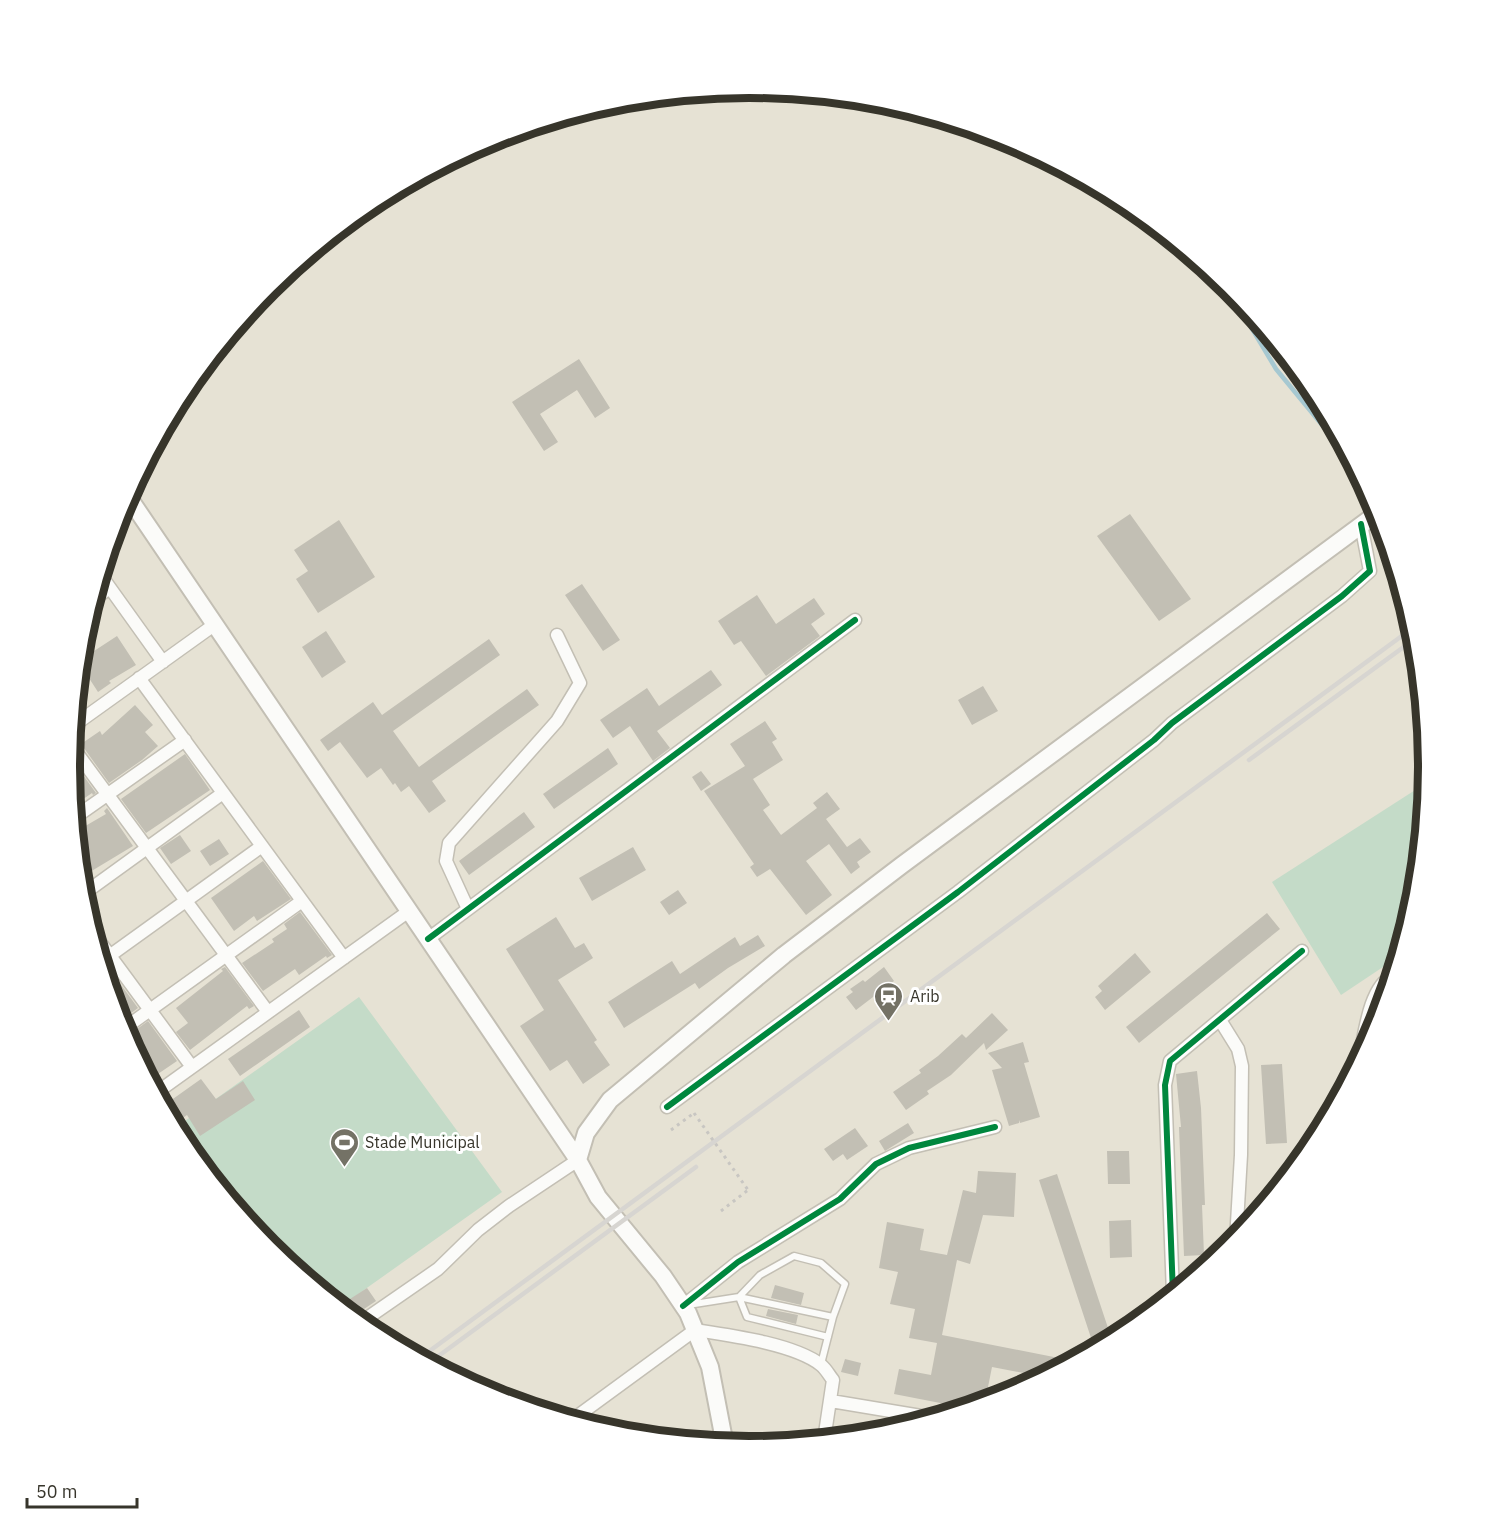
<svg xmlns="http://www.w3.org/2000/svg" width="1498" height="1534" font-family="'IBM Plex Sans',sans-serif">
<style>
.green{fill:#c4dbc8}
.lines{fill:none;stroke-linecap:round;stroke-linejoin:round}
.stream{stroke:#a6c8d1;stroke-width:4.5}
.building{fill:#c2bfb4}
.lane-casing{stroke:#c3bfb4;stroke-width:9}
.street-casing{stroke:#c3bfb4;stroke-width:15}
.secondary-casing{stroke:#c3bfb4;stroke-width:20}
.path{stroke:#c8c6c2;stroke-width:3;stroke-dasharray:3 4.5;stroke-linecap:butt}
.lane{stroke:#fbfbf9;stroke-width:6}
.street{stroke:#fbfbf9;stroke-width:12}
.secondary{stroke:#fbfbf9;stroke-width:16}
.rail{stroke:#d7d5d1;stroke-width:4.5}
.path-bridge{stroke:#c8c6c2;stroke-width:3;stroke-dasharray:3 4.5;stroke-linecap:butt}
.cycleway-casing{stroke:#fff;stroke-width:10}
.cycleway{stroke:#00873e;stroke-width:6}
.labels{text-anchor:middle;stroke-width:6;stroke-linejoin:round;paint-order:stroke}
.poi-label{font-size:16px;fill:#37352b;stroke:#fff;text-anchor:start}
.rim{fill:none;stroke:#37352b;stroke-width:8}
</style>
<rect width="100%" height="100%" fill="#e6e2d4"/>
<path class="green" d="M1423 785 1427 791 1416 900 1398 957 1341 995 1272 882Z
M359 997 502 1192 340 1307 268 1248 183 1145 175 1128Z"/>
<g class="lines">
<path class="stream" d="M1223 280 1276 369 1355 465"/>
</g>
<path class="building" d="M579 359 610 408 595 418 577 390 540 414 558 442 544 451 512 402Z
M1130 514 1191 599 1159 621 1097 536Z
M339 520 375 577 318 613 296 579 308 571 294 550Z
M582 584 620 640 603 651 565 595Z
M757 595 776 624 814 598 825 614 811 624 820 636 766 676 741 641 734 645 718 621Z
M326 631 346 662 322 678 302 647Z
M117 636 136 665 109 681 111 683 98 692 87 675 77 681 81 646 91 653Z
M489 639 500 655 393 731 419 767 527 689 539 705 432 781 446 801 429 813 409 786 401 792 395 783 393 785 381 768 367 778 340 742 328 751 320 740 373 702 382 715Z
M711 670 722 685 657 731 670 748 653 761 630 726 613 738 600 720 647 688 659 706Z
M983 686 998 711 972 725 958 700Z
M135 705 153 725 145 732 158 746 142 760 109 783 81 744 100 731 102 735Z
M765 721 777 739 772 742 783 760 753 779 770 805 763 810 781 835 817 808 813 803 827 792 840 809 826 819 847 847 860 838 871 852 857 862 860 867 851 874 829 844 806 861 832 895 806 915 770 869 757 877 750 867 754 864 704 791 745 766 730 744Z
M608 748 618 764 554 809 543 794Z
M185 754 210 790 146 833 121 799Z
M70 757 96 793 93 795 92 793 73 806Z
M701 771 711 784 701 791 692 777Z
M107 808 133 846 80 878 75 832 106 814 104 811Z
M524 812 535 827 469 875 459 861Z
M180 835 191 851 171 864 160 848Z
M219 839 229 854 210 866 200 851Z
M633 847 646 870 592 901 579 878Z
M263 861 291 899 257 921 254 916 234 931 211 898Z
M678 890 687 903 669 915 660 902Z
M300 912 332 955 327 958 326 956 299 975 295 969 263 991 242 963 274 942 272 939 287 929 284 924Z
M1267 913 1280 929 1139 1043 1126 1027Z
M556 917 575 948 584 943 593 958 558 980 597 1040 594 1042 610 1065 583 1084 567 1060 550 1071 520 1026 544 1010 506 949Z
M758 935 765 946 728 968 699 989 695 983 624 1028 608 1002 672 961 680 974 735 937 740 946Z
M1135 953 1151 972 1105 1010 1095 997 1102 991 1098 986Z
M108 967 138 1008 119 1022 103 970Z
M225 967 254 1006 249 1009 247 1006 190 1050 176 1032 188 1023 176 1008 223 971 221 969Z
M884 967 894 981 856 1010 846 997 853 992 850 989 863 980 865 982Z
M299 1010 310 1027 240 1076 228 1059Z
M992 1013 1008 1030 986 1050 984 1043 951 1075 927 1091 929 1094 906 1110 893 1092 921 1073 919 1070 938 1056 962 1034 966 1038Z
M148 1021 177 1061 149 1080 126 1037Z
M1023 1042 1029 1062 1024 1063 1040 1117 1020 1123 1019 1120V1123L1009 1126 992 1070 1002 1068 988 1053Z
M1282 1064 1287 1143 1266 1144 1261 1065Z
M1197 1071 1201 1108 1205 1205H1202L1204 1255 1184 1256 1179 1127H1181L1176 1074Z
M201 1079 216 1099 243 1081 255 1100 200 1136 187 1115 173 1125 163 1106Z
M908 1123 914 1133 885 1151 879 1141Z
M855 1128 868 1146 847 1160 843 1154 833 1161 824 1149Z
M1107 1151H1129L1130 1184H1108Z
M978 1171 1016 1173 1014 1217 983 1215 970 1264 957 1260 942 1335 1074 1361 1044 1377 992 1367 985 1402 966 1408 894 1394 899 1369 931 1375 937 1343 909 1338 915 1309 890 1304 898 1272 879 1268 887 1222 924 1229 920 1250 947 1255 963 1190 976 1193Z
M1057 1174 1112 1340 1095 1350 1039 1180Z
M1131 1220 1132 1257 1110 1258 1109 1221Z
M775 1285 804 1293 801 1305 771 1298Z
M367 1288 376 1301 352 1317 339 1306Z
M768 1309 798 1315 796 1324 766 1316Z
M845 1359 861 1363 858 1376 841 1372Z"/>
<g class="lines">
<defs>
<path id="lane" d="M688 1305 739 1297 833 1317 821 1364
M828 1337 747 1317 739 1297 760 1275 794 1256 821 1263 845 1284 833 1317"/>
<path id="street" d="M100 574 163 662
M92 600 110 588
M139 678 344 958
M73 726 214 625
M71 745 268 1012
M74 818 185 740
M82 895 223 793
M468 909 446 861 449 843 557 721 580 683 557 635
M91 930 192 1067
M428 939 855 620
M101 962 262 846
M1220 1020 1238 1049 1242 1066 1241 1155 1236 1240
M122 1030 302 901
M1359 1061C1364 1038 1369 985 1393 976
M156 1093 409 911
M667 1107 958 892 1154 740 1172 723 1342 596 1370 571 1361 524
M1173 1294 1165 1085 1170 1061 1302 951
M683 1306 738 1262 840 1199 876 1164 909 1148 995 1127
M360 1323 438 1269 478 1230 509 1206 578 1160
M831 1401 933 1418
M572 1420 695 1330C728 1335 795 1344 821 1365 826 1369 829 1375 833 1380L824 1440"/>
<path id="secondary" d="M127 495 578 1160
M725 1445 710 1367 688 1313 663 1276 598 1197 578 1160 586 1133 610 1100 784 955 902 865 1379 512"/>
</defs>
<use href="#lane" class="lane-casing"/>
<use href="#street" class="street-casing"/>
<use href="#secondary" class="secondary-casing"/>
<path class="path" d="M671 1130 694 1113
M721 1211 748 1190"/>
<use href="#lane" class="lane"/>
<use href="#street" class="street"/>
<use href="#secondary" class="secondary"/>
<path class="rail" d="M1249 760 1416 638
M420 1358 1414 627
M429 1363 696 1167"/>
<path class="path-bridge" d="M694 1113 748 1190"/>
<defs>
<path id="cycleway" d="M428 939 855 620
M667 1107 958 892 1154 740 1172 723 1342 596 1370 571 1361 524
M1173 1294 1165 1085 1170 1061 1302 951
M683 1306 738 1262 840 1199 876 1164 909 1148 995 1127"/>
</defs>
<use href="#cycleway" class="cycleway-casing"/>
<use href="#cycleway" class="cycleway"/>
</g>
<defs>
<symbol id="station-pin" viewBox="-11 -11 22 30"><path d="M0 17L-7.5 6A9.5 9.5 0 1 1 7.5 6Z" fill="#747266" stroke="#fff"/><path d="M-3-6H3Q5-6 5-4V2Q5 4 3 4L4.5 6H3L1.5 4h-3L-3 6H-4.5L-3 4Q-5 4-5 2V-4Q-5-6-3-6ZM-3.5-4v3h7v-3ZM-3.5 1v1.5H-2V1ZM2 1v1.5H3.5V1Z" fill="#fff"/></symbol>
<symbol id="stadium-pin" viewBox="-11 -11 22 30"><path d="M0 17L-7.5 6A9.5 9.5 0 1 1 7.5 6Z" fill="#747266" stroke="#fff"/><path d="M0-5a6.5 5 0 1 0 0 10a6.5 5 0 1 0 0-10ZM-3.5-1.8h7v3.6h-7Z" fill="#fff"/></symbol>
</defs>
<g fill-rule="evenodd">
<use href="#station-pin" x="872" y="980" width="33" height="45"/>
<use href="#stadium-pin" x="328" y="1126" width="33" height="45"/>
</g>
<g class="labels">
<g class="poi-label">
<text x="910" y="1002">Arib</text>
<text x="365" y="1148">Stade Municipal</text>
</g>
</g>
<path d="M0 0H1498V1534H0ZM80 767a669 669 0 1 1 1338 0a669 669 0 1 1-1338 0Z" fill="#fff" fill-rule="evenodd"/>
<path class="rim" d="M80 767a669 669 0 1 1 1338 0a669 669 0 1 1-1338 0Z"/>
<path d="M27 1498v9h110v-9" fill="none" stroke="#37352b" stroke-width="3"/>
<text x="36" y="1498" font-size="18" fill="#37352b" stroke="#ffffff" stroke-width="4.5" paint-order="stroke">50 m</text>
</svg>
